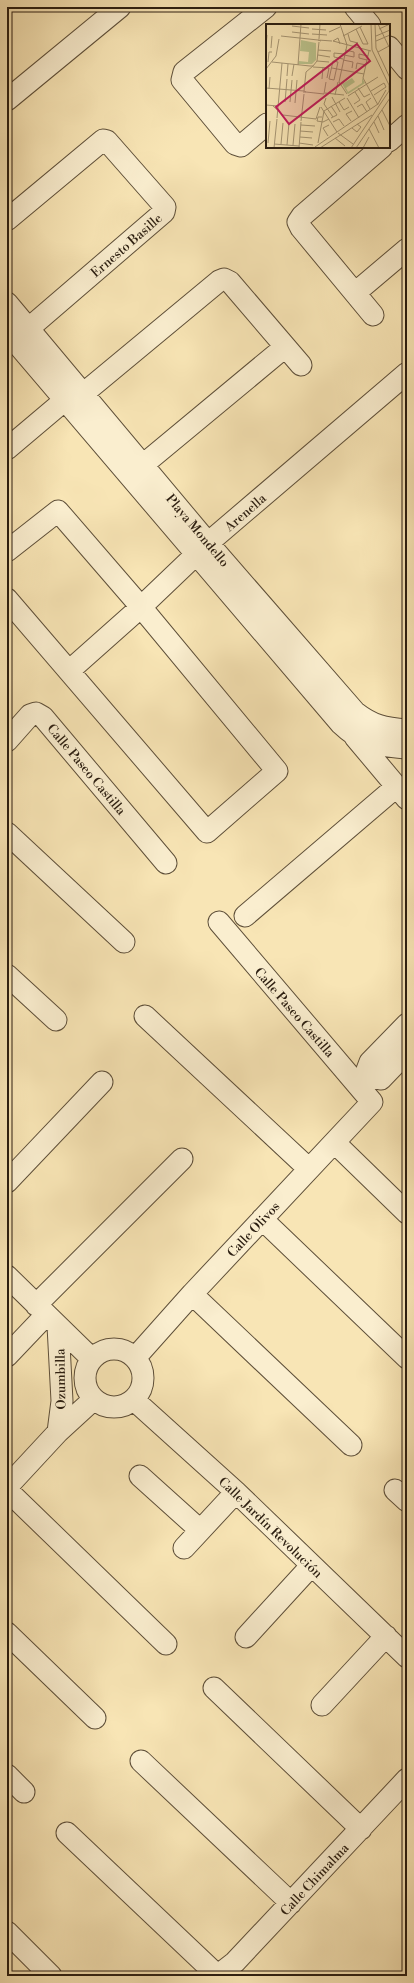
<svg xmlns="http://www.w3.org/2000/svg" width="414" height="1983" font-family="'Libre Bodoni',serif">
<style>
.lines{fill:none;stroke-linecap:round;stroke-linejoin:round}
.minor-casing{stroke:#5e4f39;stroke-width:23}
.minor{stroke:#faeecf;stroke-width:21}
.labels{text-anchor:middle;stroke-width:3;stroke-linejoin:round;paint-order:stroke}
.street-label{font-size:13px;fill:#2a1d10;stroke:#faeecf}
.inset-road{fill:none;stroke:#a69573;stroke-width:1}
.view{fill:#c2185b;fill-opacity:0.15;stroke:#c2185b;stroke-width:2}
.inset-edge{fill:none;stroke:#2a1d10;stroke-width:2}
</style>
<rect width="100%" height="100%" fill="#f8e5b5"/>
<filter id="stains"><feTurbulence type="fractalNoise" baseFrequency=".005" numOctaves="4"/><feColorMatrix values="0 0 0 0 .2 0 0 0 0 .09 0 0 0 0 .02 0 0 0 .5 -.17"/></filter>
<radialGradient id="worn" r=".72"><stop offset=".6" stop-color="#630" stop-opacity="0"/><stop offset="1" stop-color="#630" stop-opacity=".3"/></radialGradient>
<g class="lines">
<defs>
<path id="minor" d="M266 7 184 72 182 80 235 144 241 146 267 124
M355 7 370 25
M389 47 407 69
M7 100 120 7
M389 141 407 125
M7 220 103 140 107 141 165 207 164 212 28 329
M355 293 407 249
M7 303 208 543 355 712C373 726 384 728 407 730
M373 315 301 228 298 222 302 216 382 147
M7 332 341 724C364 746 377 745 407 748
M84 393 219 281 224 279 230 282 301 365
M7 449 65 400
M144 464 285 347
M7 551 58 511 141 607 277 771 207 832 7 599
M69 671 141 607 208 543 407 373
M355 737 407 799
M7 741 30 715 36 713 43 717 166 863
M7 833 124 942
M245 916 396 787
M7 975 56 1020
M145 1016 309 1169
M407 1024 370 1062 367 1070 372 1077 381 1079 407 1052
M335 1143 407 1213
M7 1182 102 1082
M262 1219 407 1358
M7 1276 92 1359
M192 1294 351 1445
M36 1305 182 1159
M58 1326 62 1401 58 1432
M85 1378a29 29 0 1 1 58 0a29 29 0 1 1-58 0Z
M7 1356 46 1315
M135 1358 192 1294 372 1102 219 922
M134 1400 236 1492 407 1657
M140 1476 200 1530
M7 1487 58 1432 94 1399
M7 1490 166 1644
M395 1490 407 1501
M184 1548 236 1492
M7 1633 95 1718
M246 1637 311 1566
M214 1688 361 1829
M322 1705 386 1636
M141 1761 291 1903
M7 1775 24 1792
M67 1833 218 1976
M7 1932 51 1976
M217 1976 235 1962 407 1779"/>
</defs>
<use href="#minor" class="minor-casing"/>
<use href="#minor" class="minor"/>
</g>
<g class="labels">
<g class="street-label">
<text transform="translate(126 245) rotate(-41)" y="5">Ernesto Basille</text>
<text transform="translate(245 512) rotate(-41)" y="5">Arenella</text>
<text transform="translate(198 530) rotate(50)" y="5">Playa Mondello</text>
<text transform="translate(87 769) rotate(50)" y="5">Calle Paseo Castilla</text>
<text transform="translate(295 1012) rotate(49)" y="5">Calle Paseo Castilla</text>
<text transform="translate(253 1229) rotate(-47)" y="5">Calle Olivos</text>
<text transform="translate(60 1379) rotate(-91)" y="5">Ozumbilla</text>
<text transform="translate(271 1527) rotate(44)" y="5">Calle Jardín Revolución</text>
<text transform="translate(314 1879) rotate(-47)" y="5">Calle Chimalma</text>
</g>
</g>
<g transform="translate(266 24)">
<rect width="124" height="124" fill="#f8e5b5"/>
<path d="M35 16 50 19V36L46 40H32L33 37 42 38 43 28 34 27ZM86 54 89 58 80 64 82 68 96 59V54L99 59 82 70 76 60Z" fill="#bcc58e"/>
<path class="inset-road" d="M74 0 81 21 73 58 81 70M109 0 110 24 124 54M112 0 123 23M26 2 43 4M46 5 60 6M90 5 97 20H102L94 3M113 5 124 0M26 8 43 10M63 8 74 3M46 10 61 11M82 10 84 17 92 19M15 12 52 16M77 12 96 2M110 12 124 6M53 15 54 0M55 17 52 16 66 17M67 17 105 27M67 17 72 14 74 20M110 17 124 11M0 23 1 11M5 24 6 12M52 26 65 27M103 27 97 54 112 81M112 28 123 22M52 31 64 33M78 31 88 33V28L79 26M77 35 68 33V29L78 30M77 36 87 38 86 44M101 36 93 34V30L102 32M51 37 63 38M67 37 72 38 68 56 63 55ZM2 38 3 28H6M6 38 44 42M32 41 35 0M47 42 51 37 53 18M47 43 63 44 61 54M66 44 98 50M0 45 10 32 13 15M90 45 91 39 100 41M21 52 22 40M26 52 28 40M56 55 57 43M0 64 38 67 40 68H37M92 64 98 73 104 70M3 65 4 53M38 67 40 48 47 42H44M105 67 118 59 120 63 108 71M40 68 58 70 60 58M59 69 78 71M69 71 72 58M82 72 112 53M66 73 74 88M60 74 58 80 67 93M81 74 93 94M19 78 21 55M24 78 26 56M73 78 78 86 83 83M29 79 31 56M88 80 94 76 89 68M112 80 120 66M0 81 12 82M7 82 17 91 50 95 54 83M55 83 71 108M91 83 96 80 101 88M104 85 100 78 105 74M116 86 124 102M112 92 118 106M56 93H52L51 97 57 98 63 95M11 94 16 39M65 94 71 91 65 82M35 97 38 70M85 97 80 90 86 87M67 98 73 95 78 102M108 98 113 109M35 101 49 102M86 104 91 108 95 103 91 100M103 105 113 124M34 107 47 108M72 109 87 120M62 112 57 104 63 101M34 113 46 114M69 114 79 122M2 119 4 97M33 119 47 121M52 119 58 87 79 74M8 120 33 122M15 120 17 99M21 121 23 99M27 121 29 100M49 123 112 80M8 124 11 95M33 124 35 98M54 124 106 91M85 124 123 67V61L106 26 105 0M90 124 124 74M97 124 103 113"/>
<path class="view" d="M91 20 104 37 23 100 10 83Z"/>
<rect width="124" height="124" class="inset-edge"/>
</g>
<rect width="414" height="1983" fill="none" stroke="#f8e5b5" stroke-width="24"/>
<rect x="8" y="8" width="398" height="1967" fill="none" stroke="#2a1d10" stroke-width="2"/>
<rect x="12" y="12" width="390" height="1959" fill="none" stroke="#2a1d10"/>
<rect width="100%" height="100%" filter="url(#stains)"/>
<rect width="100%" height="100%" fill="url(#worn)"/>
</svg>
